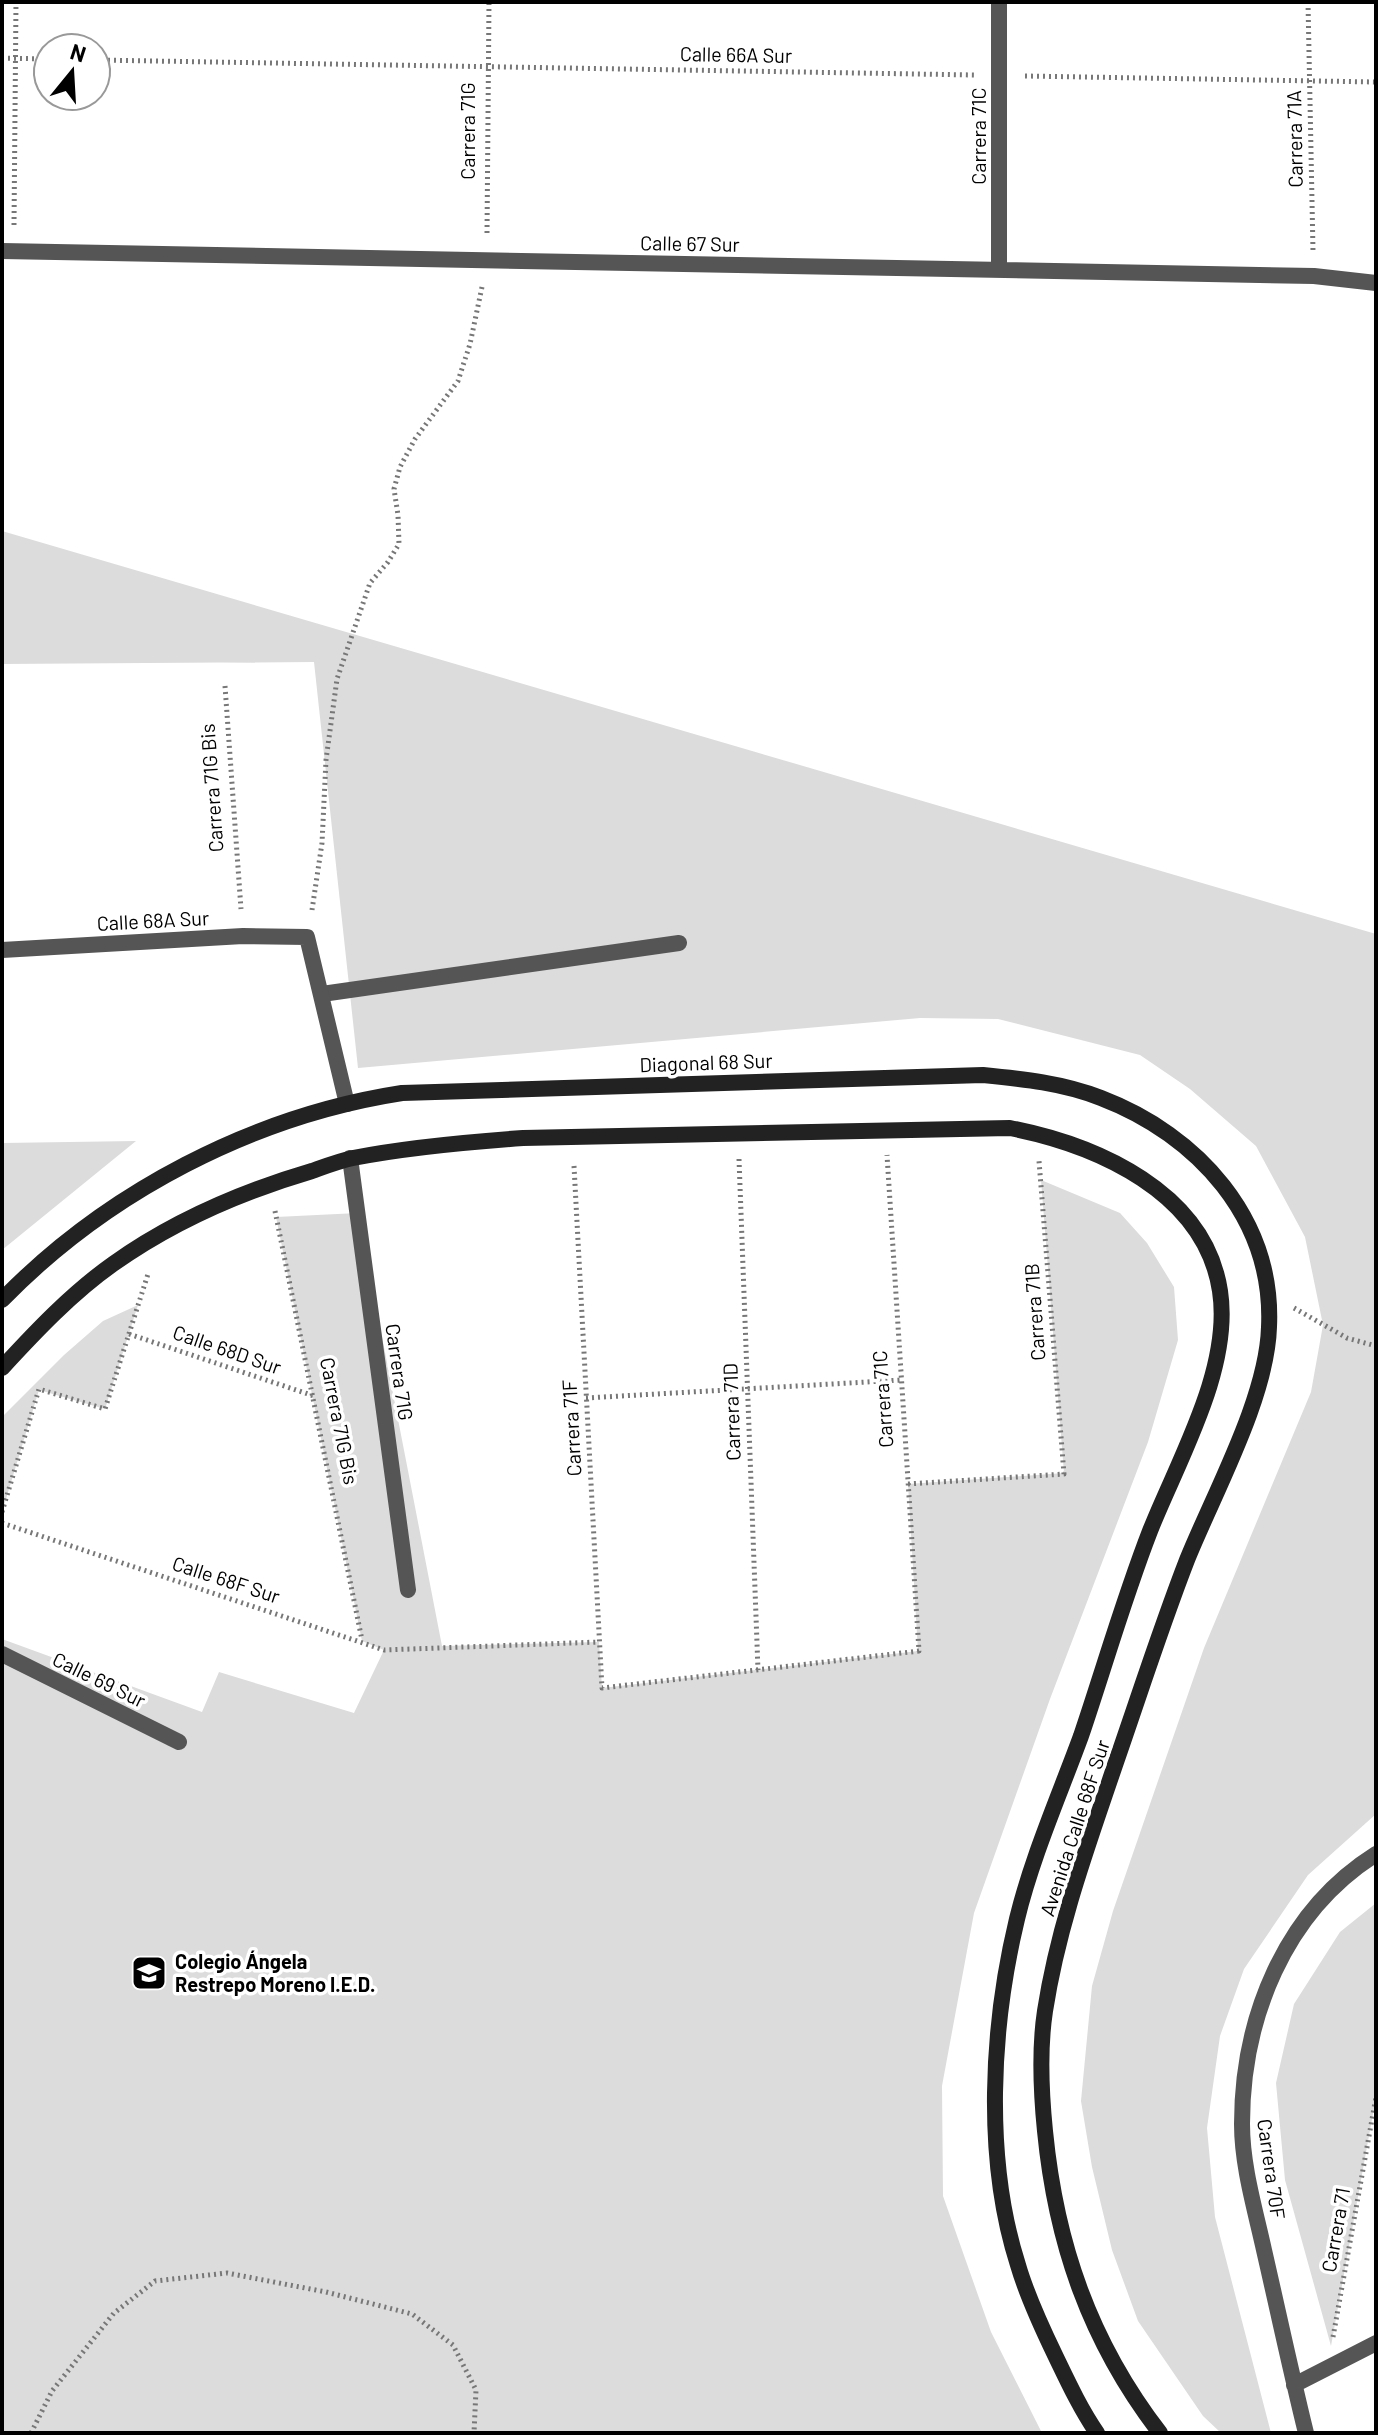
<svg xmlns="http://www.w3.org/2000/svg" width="1378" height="2435" font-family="Barlow,sans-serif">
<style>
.green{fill:#dcdcdc}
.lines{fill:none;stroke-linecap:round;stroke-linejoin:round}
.path{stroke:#777;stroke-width:5;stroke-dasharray:2 4;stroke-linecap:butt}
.lane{stroke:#555;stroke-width:16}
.street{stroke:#555;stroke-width:16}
.secondary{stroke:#222;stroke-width:16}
.labels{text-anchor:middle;stroke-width:7;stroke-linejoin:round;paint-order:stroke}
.street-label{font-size:20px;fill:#000;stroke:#fff}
.poi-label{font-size:20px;font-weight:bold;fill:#000;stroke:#fff;text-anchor:start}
</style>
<rect width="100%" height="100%" fill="#fff"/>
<path class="green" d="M2 531 1376 934V1814L1308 1875 1244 1969 1220 2036 1207 2128 1215 2217 1271 2433H1221L1203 2416 1138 2321 1112 2250 1092 2167 1081 2101 1092 1986 1113 1911 1204 1648 1311 1392 1323 1325 1305 1237 1256 1146 1190 1089 1140 1055 998 1019 920 1018 358 1068 314 662 2 664Z
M136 1141 2 1250V1143Z
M1041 1180 1120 1213 1147 1243 1174 1287 1178 1340 1148 1442 1050 1699 974 1913 942 2086 943 2196 991 2332 1042 2433H2V1639L202 1712 219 1672 354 1713 384 1650 362 1641 276 1217 358 1213 442 1646 599 1642 602 1688 918 1651 908 1484 1064 1473Z
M138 1305 105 1409 39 1390 2 1512V1417L64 1355 103 1321Z
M1376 1903V2097L1331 2346 1285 2180 1276 2083 1294 2004 1340 1932Z"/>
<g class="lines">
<path class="path" d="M1308 2 1313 251
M2 58 48 59
M96 60 975 75
M1025 76 1376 82
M14 225 16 2
M487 233 489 2
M225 686 241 909
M312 910 322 843 326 760 337 679 370 583 388 562 399 544 398 515 394 489 400 467 415 439 458 381 470 344 482 287
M739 1159 758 1670
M574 1166 602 1688 919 1651 887 1155
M275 1211 362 1640
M1294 1308 1347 1338 1376 1346
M129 1334 314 1396
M586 1398 902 1380
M908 1484 1064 1474 1039 1161
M2 1512 39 1389 105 1409 148 1274
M2 1523 384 1650 599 1642
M1333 2337 1376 2097
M31 2433 52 2391 114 2313 155 2281 227 2273 326 2292 412 2314 453 2345 476 2390 474 2433"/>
<path class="lane" d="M322 994 679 943"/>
<path class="street" d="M999 2V270
M2 251 1314 276 1376 283
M2 950 243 936 307 937 347 1104
M350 1158 408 1590
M2 1654 179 1742
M1294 2385 1376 2343
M1306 2433C1291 2372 1278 2311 1264 2250 1255 2209 1242 2166 1242 2124 1242 2019 1284 1912 1376 1854"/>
<path class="secondary" d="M2 1300C107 1192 253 1116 402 1093L983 1075C1023 1079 1063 1083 1101 1098 1198 1135 1274 1219 1269 1327 1267 1398 1214 1493 1187 1560 1161 1627 1139 1696 1115 1765 1088 1845 1058 1926 1045 2011 1039 2050 1041 2091 1045 2131 1056 2244 1090 2342 1160 2433
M2 1368C36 1331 72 1293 113 1264 172 1222 244 1191 312 1171 326 1166 339 1161 353 1158 409 1147 467 1142 523 1138L1010 1128C1097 1145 1205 1192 1220 1291 1232 1369 1178 1460 1150 1531 1124 1598 1104 1668 1081 1736 1059 1796 1032 1857 1017 1919 991 2027 984 2159 1018 2265 1027 2296 1041 2326 1055 2355 1068 2382 1080 2408 1097 2433"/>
</g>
<defs>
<symbol id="school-square" viewBox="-11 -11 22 22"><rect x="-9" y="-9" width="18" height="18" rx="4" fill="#000" stroke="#fff"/><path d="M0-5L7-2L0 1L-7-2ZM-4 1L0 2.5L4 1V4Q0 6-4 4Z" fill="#fff"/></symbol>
</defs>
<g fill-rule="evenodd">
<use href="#school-square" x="129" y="1953" width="40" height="40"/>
</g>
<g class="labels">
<g class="street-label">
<text transform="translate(736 55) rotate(1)" y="7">Calle 66A Sur</text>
<text transform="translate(468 131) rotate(-90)" y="7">Carrera 71G</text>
<text transform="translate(979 136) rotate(-90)" y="7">Carrera 71C</text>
<text transform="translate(1295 139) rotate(-91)" y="7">Carrera 71A</text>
<text transform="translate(690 244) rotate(1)" y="7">Calle 67 Sur</text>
<text transform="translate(212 788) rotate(-94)" y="7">Carrera 71G Bis</text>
<text transform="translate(153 921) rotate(-3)" y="7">Calle 68A Sur</text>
<text transform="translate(706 1063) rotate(-2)" y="7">Diagonal 68 Sur</text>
<text transform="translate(1035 1312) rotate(-94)" y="7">Carrera 71B</text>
<text transform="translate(227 1350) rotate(19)" y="7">Calle 68D Sur</text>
<text transform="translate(399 1372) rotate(82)" y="7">Carrera 71G</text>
<text transform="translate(883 1399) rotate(-94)" y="7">Carrera 71C</text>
<text transform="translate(732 1412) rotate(-92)" y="7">Carrera 71D</text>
<text transform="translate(339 1421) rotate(79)" y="7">Carrera 71G Bis</text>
<text transform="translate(572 1428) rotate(-93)" y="7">Carrera 71F</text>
<text transform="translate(226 1580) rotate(18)" y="7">Calle 68F Sur</text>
<text transform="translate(99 1680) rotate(26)" y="7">Calle 69 Sur</text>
<text transform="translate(1075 1828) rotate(-72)" y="7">Avenida Calle 68F Sur</text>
<text transform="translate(1271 2169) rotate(82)" y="7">Carrera 70F</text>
<text transform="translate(1336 2230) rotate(-80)" y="7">Carrera 71</text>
</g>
<g class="poi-label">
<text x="175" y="1969">Colegio Ángela<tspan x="175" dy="23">Restrepo Moreno I.E.D.</tspan></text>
</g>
</g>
<rect width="1378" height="2435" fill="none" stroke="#000000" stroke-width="8"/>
<g transform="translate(72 72) rotate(18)"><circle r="38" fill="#ffffff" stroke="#999999" stroke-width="2"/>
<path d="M0-6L14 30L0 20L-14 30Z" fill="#000000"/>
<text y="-12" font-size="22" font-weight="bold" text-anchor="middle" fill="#000000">N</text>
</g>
</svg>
